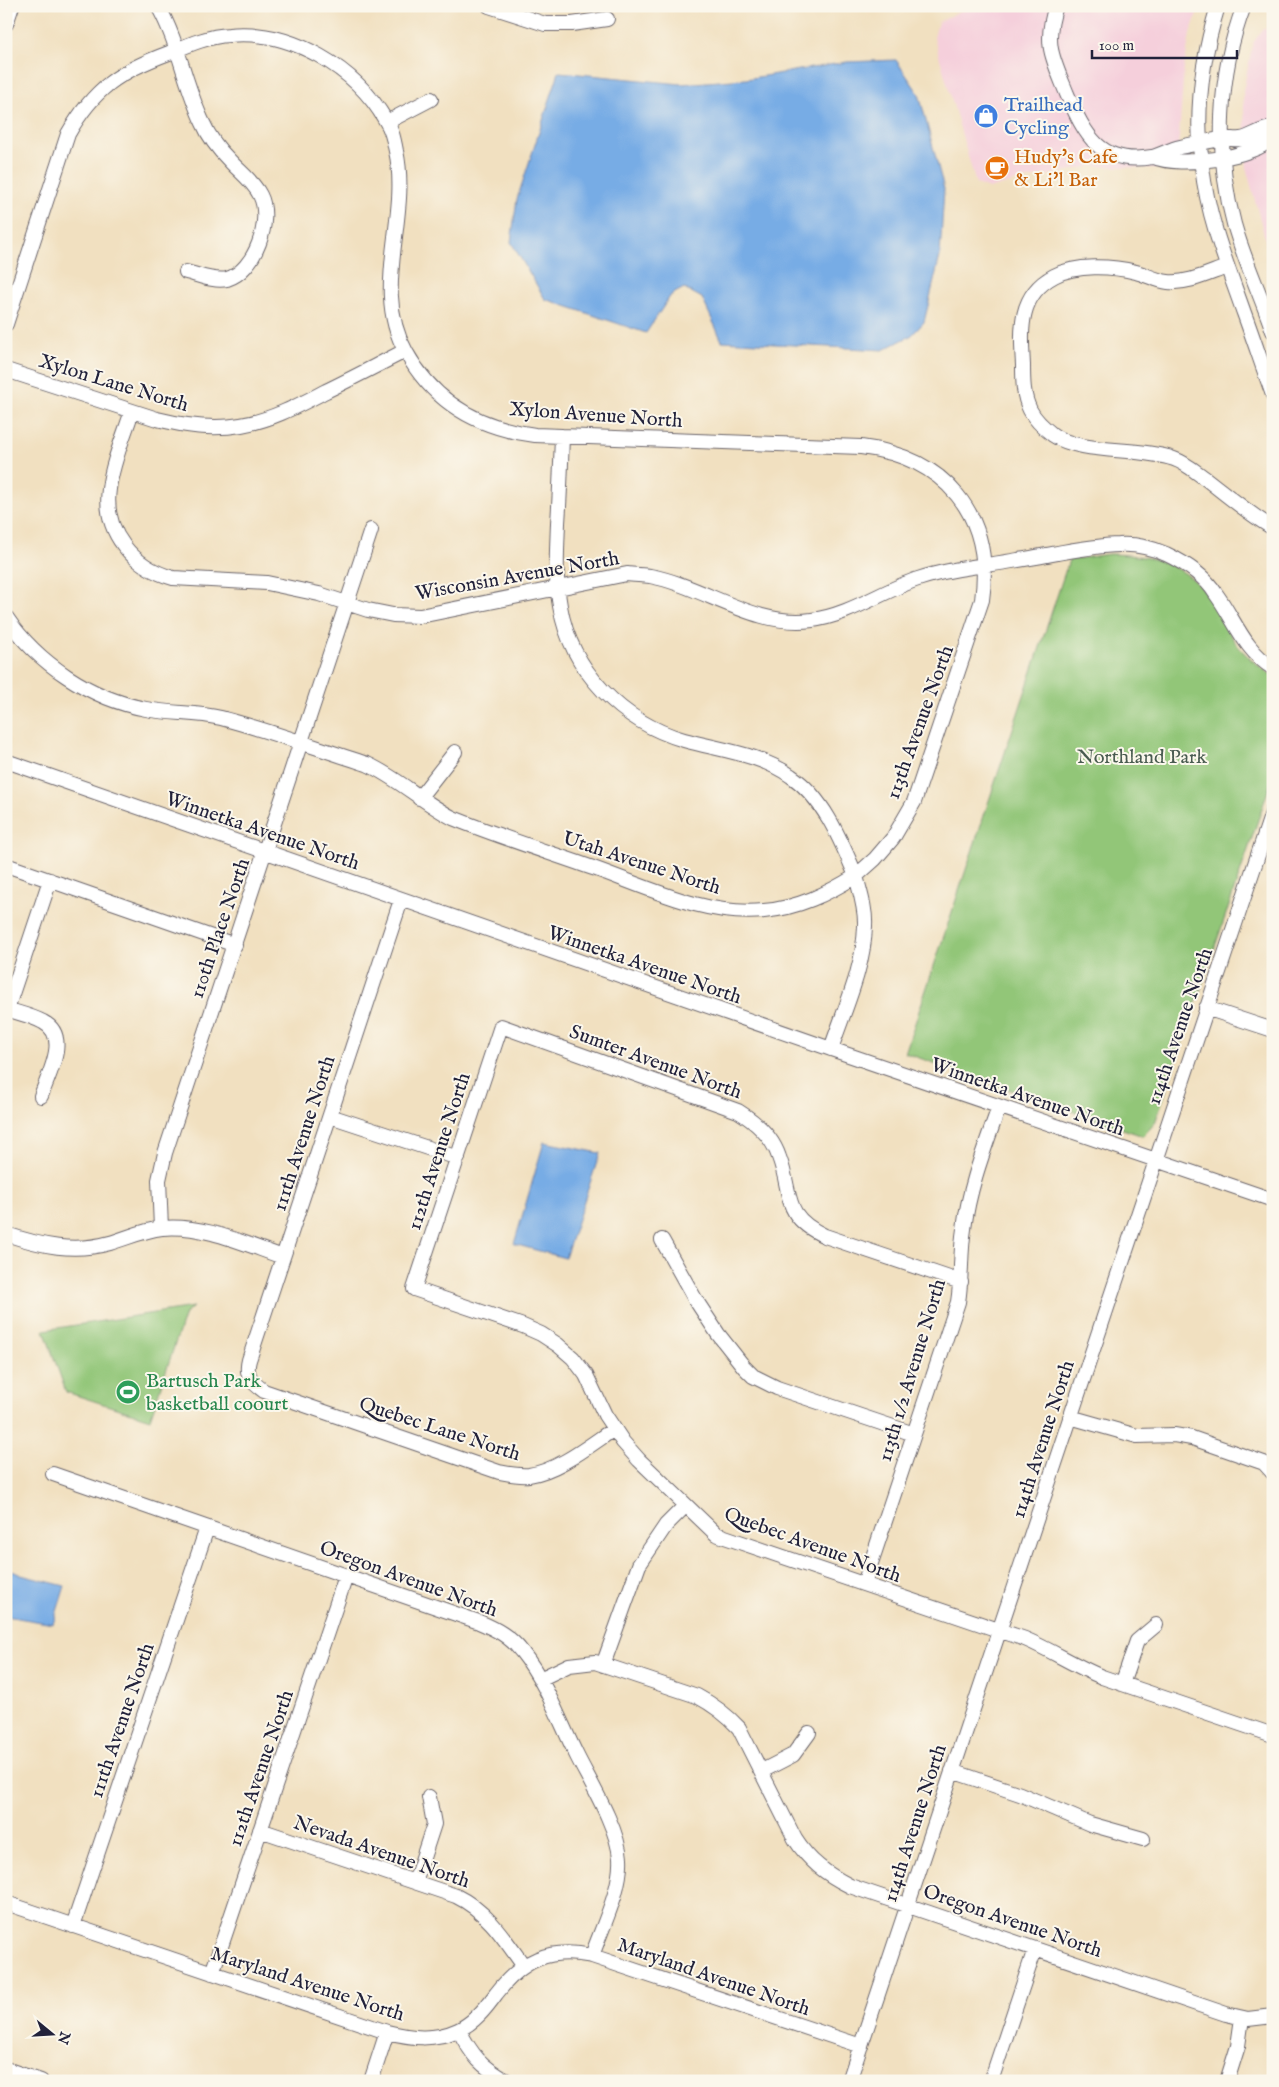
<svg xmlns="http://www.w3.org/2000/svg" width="1279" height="2087" font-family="'IM FELL English',serif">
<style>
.built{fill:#f5cfdb}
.green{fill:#92c678;stroke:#5a745a}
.water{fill:#77ace5;stroke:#4c6790}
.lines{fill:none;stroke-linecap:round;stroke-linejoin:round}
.minor-casing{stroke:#6a646a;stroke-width:16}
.minor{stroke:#fff;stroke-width:14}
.labels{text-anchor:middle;stroke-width:4;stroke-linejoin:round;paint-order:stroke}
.shop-label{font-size:20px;fill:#366cbe;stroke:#fbf7ec;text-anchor:start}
.food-label{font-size:20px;fill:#c56008;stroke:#fbf7ec;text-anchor:start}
.street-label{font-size:20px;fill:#22223b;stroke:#fbf7ec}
.park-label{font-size:20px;fill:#495b50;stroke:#fbf7ec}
.leisure-label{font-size:20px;fill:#27864d;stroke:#fbf7ec;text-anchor:start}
</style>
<rect width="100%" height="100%" fill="#fbf7ec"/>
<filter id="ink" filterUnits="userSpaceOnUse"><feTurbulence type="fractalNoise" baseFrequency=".02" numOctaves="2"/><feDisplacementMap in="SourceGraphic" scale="10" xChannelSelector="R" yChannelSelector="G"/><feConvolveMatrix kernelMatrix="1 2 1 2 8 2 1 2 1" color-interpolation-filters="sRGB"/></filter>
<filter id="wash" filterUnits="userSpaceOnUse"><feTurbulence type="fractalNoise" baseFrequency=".0096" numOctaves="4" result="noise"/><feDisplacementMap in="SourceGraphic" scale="20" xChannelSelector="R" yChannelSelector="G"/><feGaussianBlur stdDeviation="1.12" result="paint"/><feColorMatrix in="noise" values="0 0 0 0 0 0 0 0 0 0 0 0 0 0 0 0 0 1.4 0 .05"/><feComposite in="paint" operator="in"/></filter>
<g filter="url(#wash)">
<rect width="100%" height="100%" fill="#f1e0c0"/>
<path class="built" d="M972 6H1200L1190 34 1184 68 1179 137 1181 169 1092 166 1013 182 989 189 976 184 934 38 938 22Z
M1273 26V268L1247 171 1243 91 1253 43 1262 30Z"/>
<path class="green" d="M1109 554C1150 555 1182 562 1209 596 1221 611 1226 631 1238 646 1248 658 1260 667 1273 676V776L1155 1123 1143 1136 905 1053 1069 560Z
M193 1307 185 1314 150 1419 66 1392 44 1330Z"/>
<path class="water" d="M896 60 919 94 944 189 940 256 924 322 912 335 883 350 722 341 702 298 684 288 671 295 646 333 545 299 511 242 517 199 559 72 681 84 746 79 847 62Z
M544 1142 600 1153 565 1258 514 1244Z
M6 1568 21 1575 65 1586 53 1624 6 1616Z"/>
</g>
<g filter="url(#ink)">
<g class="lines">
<defs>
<path id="minor" d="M158 6C179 43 185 86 203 123 209 137 219 150 230 161 240 172 253 181 260 195 273 220 255 271 227 279 214 282 199 275 186 272
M489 6 545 24H572L607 19
M1056 6C1043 44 1053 59 1067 94 1085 135 1100 166 1152 157 1161 155 1170 149 1180 147 1194 144 1208 141 1222 139 1228 138 1235 140 1241 139 1252 137 1262 128 1273 128
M1218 6C1202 58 1195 113 1202 167 1208 218 1227 265 1244 313 1254 340 1263 368 1273 395
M1244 6C1218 74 1215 154 1234 224 1244 260 1261 295 1273 331
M6 24 12 6
M387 122 431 99
M1154 157C1178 168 1256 158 1273 137
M1227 267C1209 273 1188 284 1168 282 1157 281 1147 275 1136 272 1112 266 1076 264 1054 276 1018 295 1021 330 1023 365 1023 380 1023 396 1030 410 1035 420 1044 428 1053 435 1080 454 1140 447 1174 459 1186 463 1196 472 1206 479 1228 496 1249 514 1273 528
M6 324 68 134C94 88 120 71 169 53 188 45 208 36 229 35 291 29 356 68 386 121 392 130 394 140 396 151 411 217 370 288 406 352 434 403 478 428 535 435L861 447C944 457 994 514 982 600L914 802 893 838 875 859 856 876C860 892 866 909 865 926 864 968 844 1010 831 1049
M6 370 157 419C185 426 212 430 241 425 272 420 299 405 326 391 353 378 379 364 405 351
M132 411C124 436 112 463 109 489 103 532 133 567 173 578L267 583 319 594 368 610 393 615 420 616 627 574C634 575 642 575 650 576 704 586 755 628 812 620 850 615 882 591 918 579 950 568 985 566 1018 560 1051 555 1085 546 1119 545 1135 544 1152 548 1166 554 1185 563 1205 576 1216 594 1235 620 1244 650 1273 668
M6 617C37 663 91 699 146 709 171 714 197 712 221 718 271 731 319 749 367 764 398 778 422 802 453 818 500 837 548 852 596 869 649 888 707 917 764 911 798 908 827 894 856 876 841 841 824 798 791 776 760 754 720 750 684 740 622 722 571 671 560 606 555 579 557 551 558 523 560 494 561 465 562 436
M6 761 831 1049 1273 1200
M419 798 455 752
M6 865 235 945
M401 900 249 1360C245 1375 251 1382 264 1391L499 1472C509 1474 519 1476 529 1475 558 1471 590 1445 614 1429
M1206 1008 1273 1030
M6 1009C18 1013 32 1016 43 1022 71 1036 48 1075 41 1096
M7 1009 50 880
M330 1116 458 1158
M161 1228 159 1180 165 1153 371 530
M6 1234C42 1246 73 1253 110 1243 127 1238 144 1230 162 1228 203 1224 245 1244 283 1257
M662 1240 695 1299 718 1334 744 1367 753 1376 777 1388 914 1434
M961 1282 825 1236C781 1216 793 1194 779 1157 772 1136 756 1122 738 1111L501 1026 414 1289 523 1326 541 1334 558 1345 573 1358 586 1375 605 1415 623 1442 639 1460 716 1534 1025 1639C1051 1650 1075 1666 1102 1677L1273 1735
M1070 1417 1137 1436 1174 1435 1192 1438 1264 1463 1273 1473
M53 1474 479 1622C496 1629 511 1637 522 1652 546 1682 560 1722 577 1756 591 1784 618 1828 620 1858 622 1888 602 1927 592 1956
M864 1584 958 1302C962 1278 960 1253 964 1229 969 1187 985 1147 999 1107
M603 1665 639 1565 666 1525 685 1506
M540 1679 569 1665 595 1662 697 1696C714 1705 726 1714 739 1728L795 1839C809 1861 826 1874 850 1886L1226 2014 1248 2019 1273 2016
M1122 1684 1137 1641 1156 1625
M762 1771 793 1755 809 1733
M952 1771 1020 1794 1090 1824 1143 1839
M260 1830 456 1896C487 1911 504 1938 523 1965
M415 1882 434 1824 429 1797
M6 1903 387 2032C411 2038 434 2041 458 2030 474 2023 486 2008 496 1994 522 1960 549 1947 592 1956L861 2046
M73 1926 207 1528
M212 1973 346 1576
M459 2030C472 2056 482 2067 507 2081
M6 2069 41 2081
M371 2081 387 2032
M849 2081 1273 810
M991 2081 1035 1949
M1227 2081 1238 2046 1242 2018"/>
</defs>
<use href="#minor" class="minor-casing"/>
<use href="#minor" class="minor"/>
</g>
</g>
<defs>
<symbol id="shop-disc" viewBox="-11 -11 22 22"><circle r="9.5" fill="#3f7fe0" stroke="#fbf7ec"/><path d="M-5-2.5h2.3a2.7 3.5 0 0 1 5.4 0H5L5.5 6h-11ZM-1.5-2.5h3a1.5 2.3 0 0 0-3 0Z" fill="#fff"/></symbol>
<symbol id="cafe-disc" viewBox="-11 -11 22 22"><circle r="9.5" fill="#e8710a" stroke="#fbf7ec"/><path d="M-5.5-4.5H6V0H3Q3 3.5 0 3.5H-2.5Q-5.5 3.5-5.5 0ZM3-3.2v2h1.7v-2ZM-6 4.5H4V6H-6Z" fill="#fff"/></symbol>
<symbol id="stadium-disc" viewBox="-11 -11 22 22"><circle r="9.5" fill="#2e9e5b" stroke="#fbf7ec"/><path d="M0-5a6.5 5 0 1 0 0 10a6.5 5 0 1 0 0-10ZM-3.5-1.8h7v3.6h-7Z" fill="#fff"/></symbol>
</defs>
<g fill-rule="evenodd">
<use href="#shop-disc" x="972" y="102" width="28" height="28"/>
<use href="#cafe-disc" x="983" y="154" width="28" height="28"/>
<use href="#stadium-disc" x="114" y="1378" width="28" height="28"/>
</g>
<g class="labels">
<g class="shop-label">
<text x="1004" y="111">Trailhead<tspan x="1004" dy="23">Cycling</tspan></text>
</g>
<g class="food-label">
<text x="1014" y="163">Hudy's Cafe<tspan x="1014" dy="23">&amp; Li'l Bar</tspan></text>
</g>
<g class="street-label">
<text transform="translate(114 382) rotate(17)" y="7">Xylon Lane North</text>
<text transform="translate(596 414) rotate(4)" y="7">Xylon Avenue North</text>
<text transform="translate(517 575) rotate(-10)" y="7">Wisconsin Avenue North</text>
<text transform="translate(919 722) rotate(-70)" y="7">113th Avenue North</text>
<text transform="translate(263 830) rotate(19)" y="7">Winnetka Avenue North</text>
<text transform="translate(642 862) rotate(18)" y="7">Utah Avenue North</text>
<text transform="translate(219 928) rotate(-71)" y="7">110th Place North</text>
<text transform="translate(645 964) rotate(19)" y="7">Winnetka Avenue North</text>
<text transform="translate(1179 1026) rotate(-71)" y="7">114th Avenue North</text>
<text transform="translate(656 1061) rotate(20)" y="7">Sumter Avenue North</text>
<text transform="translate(1028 1096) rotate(19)" y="7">Winnetka Avenue North</text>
<text transform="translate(303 1133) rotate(-72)" y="7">111th Avenue North</text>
<text transform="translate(438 1151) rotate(-72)" y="7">112th Avenue North</text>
<text transform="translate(911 1370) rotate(-73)" y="7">113th 1/2 Avenue North</text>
<text transform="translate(440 1428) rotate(18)" y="7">Quebec Lane North</text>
<text transform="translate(1042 1439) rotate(-72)" y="7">114th Avenue North</text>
<text transform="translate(813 1544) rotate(20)" y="7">Quebec Avenue North</text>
<text transform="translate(409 1578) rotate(20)" y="7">Oregon Avenue North</text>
<text transform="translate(121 1720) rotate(-71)" y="7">111th Avenue North</text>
<text transform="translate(260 1768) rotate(-71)" y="7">112th Avenue North</text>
<text transform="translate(914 1823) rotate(-72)" y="7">114th Avenue North</text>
<text transform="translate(382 1851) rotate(19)" y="7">Nevada Avenue North</text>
<text transform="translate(1013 1920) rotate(19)" y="7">Oregon Avenue North</text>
<text transform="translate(714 1976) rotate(19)" y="7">Maryland Avenue North</text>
<text transform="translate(308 1983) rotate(18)" y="7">Maryland Avenue North</text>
</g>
<g class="park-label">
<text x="1142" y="763">Northland Park</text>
</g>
<g class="leisure-label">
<text x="146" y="1387">Bartusch Park<tspan x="146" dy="23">basketball coourt</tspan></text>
</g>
</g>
<rect width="1279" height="2087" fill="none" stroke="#fbf7ec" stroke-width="25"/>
<g transform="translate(52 2034) rotate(108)" stroke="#fbf7ec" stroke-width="4" paint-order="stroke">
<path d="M0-4L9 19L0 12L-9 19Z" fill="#22223b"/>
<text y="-8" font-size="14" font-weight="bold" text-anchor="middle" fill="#22223b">N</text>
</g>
<path d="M1092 50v8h145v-8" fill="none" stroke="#22223b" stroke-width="2.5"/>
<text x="1099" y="50" font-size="15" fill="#22223b" stroke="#fbf7ec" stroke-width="4" paint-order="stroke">100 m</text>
</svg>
